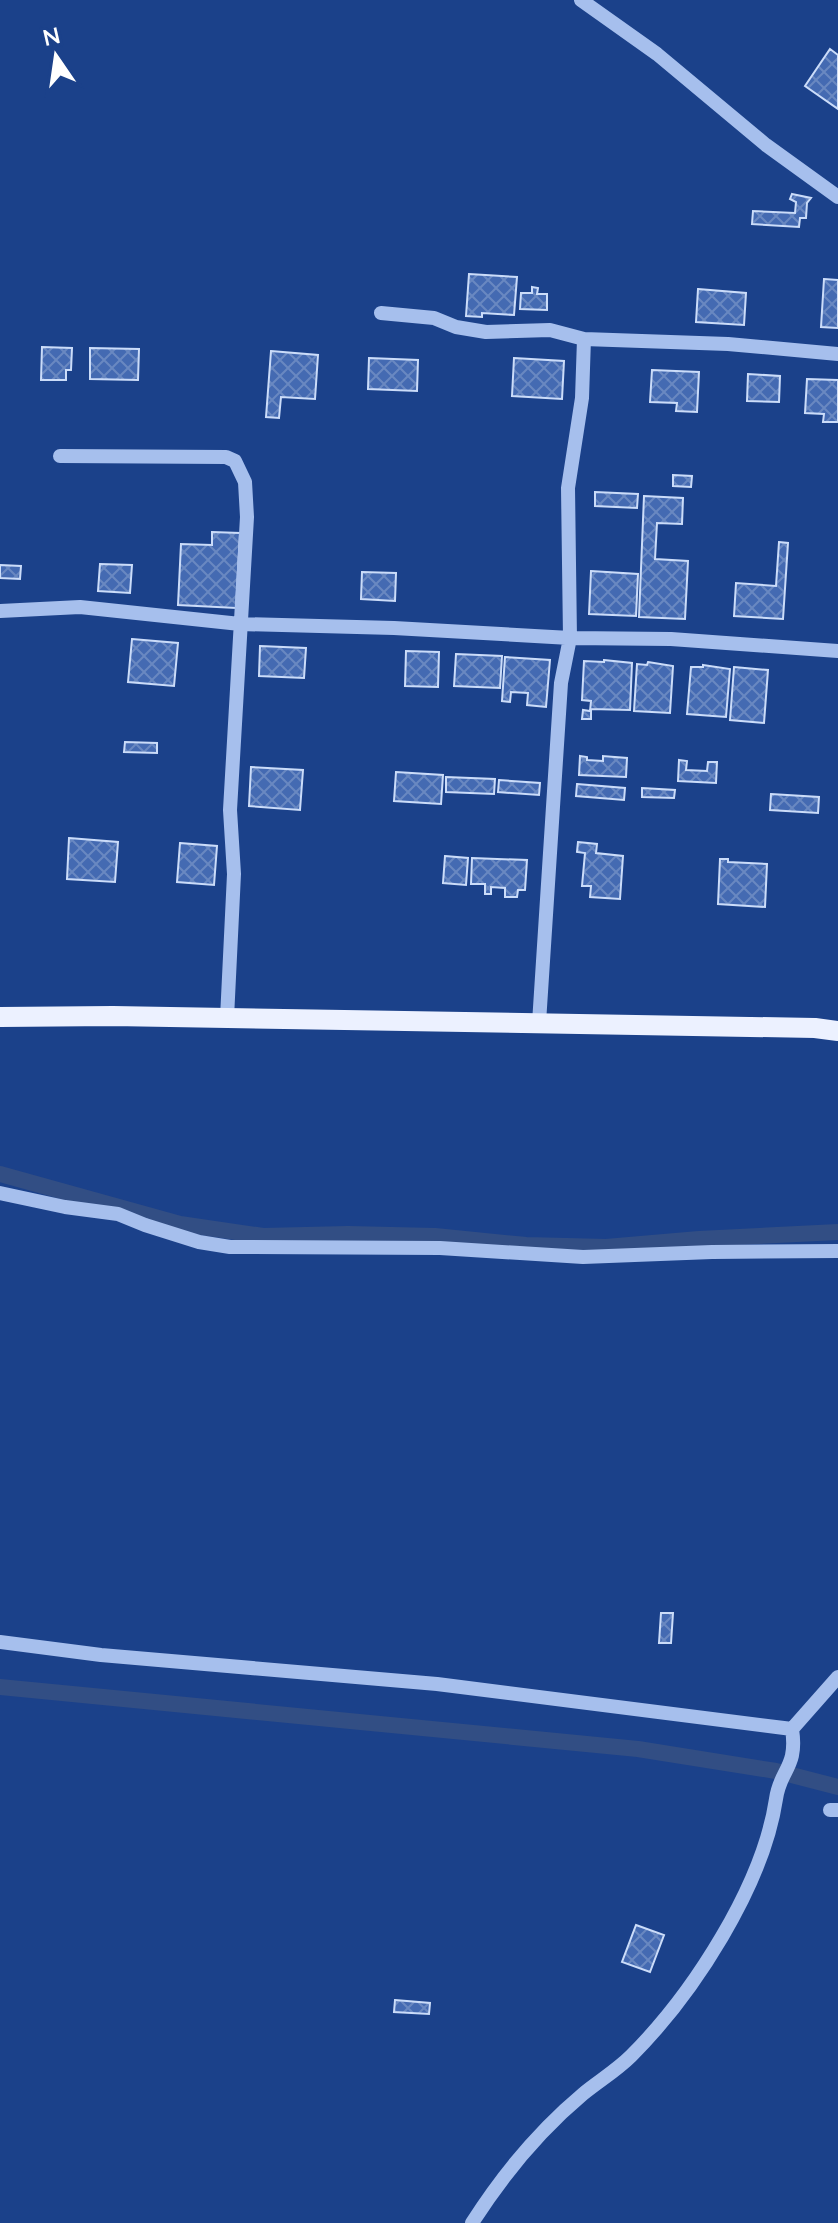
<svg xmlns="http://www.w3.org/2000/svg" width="838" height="2223" font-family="Lato,sans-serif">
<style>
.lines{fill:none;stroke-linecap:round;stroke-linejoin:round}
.canal{stroke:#324e84;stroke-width:16}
.building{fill:url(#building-cross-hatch);stroke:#cbdcf9;stroke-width:2}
.minor{stroke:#a6bfed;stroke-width:14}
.major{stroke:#ecf1ff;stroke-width:20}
</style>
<defs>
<pattern id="building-cross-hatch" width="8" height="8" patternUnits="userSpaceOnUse" patternTransform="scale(2)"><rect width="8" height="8" fill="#446ab2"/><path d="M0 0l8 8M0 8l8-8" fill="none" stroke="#6988c1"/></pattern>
</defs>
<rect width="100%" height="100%" fill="#1b418a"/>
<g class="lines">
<path class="canal" d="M0 1174 180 1224 263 1236 348 1234 435 1236 526 1245 606 1247 699 1239 838 1232
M0 1687 638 1749 776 1771 838 1787"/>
</g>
<path class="building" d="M830 49 838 55V109L805 86Z
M792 194 811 198 807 203 806 218H800L799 227 752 224 753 211 795 213 796 202 790 199Z
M469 274 517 277 514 315 482 313V317L466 316Z
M824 279 838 280V328L821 327Z
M532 287 538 288 537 294H547V310L520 309 521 293H532Z
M698 289 746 293 744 325 696 322Z
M42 347 72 348 71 370H66V380H41Z
M90 348 139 349 138 380 90 379Z
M271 351 318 355 315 399 281 397 279 418 266 417Z
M369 358 418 360 417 391 368 389Z
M514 358 564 361 562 399 512 396Z
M652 370 699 372 697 412 676 411 677 403 650 402Z
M748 374 780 376 779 402 747 401Z
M807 379 838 380V422H823L824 414 805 413Z
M673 475 692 476 691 487 673 486Z
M595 492 638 494 637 508 595 506Z
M644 496 683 498 682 524 657 523 655 559 688 561 685 619 639 617Z
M212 532 240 533 236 608 178 605 181 544 212 545Z
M779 542 788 543 783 619 734 616 736 583 776 586Z
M100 564 132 565 130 593 98 591Z
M0 565 21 566 20 579 0 578Z
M591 571 638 574 636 616 589 614Z
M362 572 396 573 395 601 361 599Z
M132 639 178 643 174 686 128 682Z
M260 646 306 648 304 678 259 676Z
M406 651 439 652 438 687 405 686Z
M456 654 502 656 500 688 454 686Z
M505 657 550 660 546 707 527 705 528 693 511 692 510 702 502 701Z
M604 660 632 663 630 710 591 709V719H582L583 710 590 711 591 701 582 700 584 661 604 662Z
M648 662 673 666 670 713 634 711 637 664 647 665Z
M703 665 730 669 726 717 687 714 691 667H703Z
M734 667 768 670 764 723 730 720Z
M125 742 157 743V753L124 752Z
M580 756 587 757V760L603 761V756L627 758 626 777 579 775Z
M679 760 687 761 686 770 707 771 708 762H717L716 783 678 781Z
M251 767 303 770 300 810 249 806Z
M396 772 443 775 441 804 394 801Z
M446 777 495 779 494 794 446 792Z
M499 780 540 783 539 795 498 792Z
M577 784 625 788 624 800 576 796Z
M642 788 675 790 674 798 642 797Z
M771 794 819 797 818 813 770 810Z
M69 838 118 842 115 882 67 879Z
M578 842 597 844 596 853 623 856 620 899 590 897 591 886H582L585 853 577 852Z
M180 843 217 846 214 885 177 882Z
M445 856 468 858 466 885 443 883Z
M472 858 527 860 525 890H518L517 897H505V888L491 887V894H485V884H471Z
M720 859H728V862L767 864 765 907 718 904Z
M661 1613H673L671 1643H659Z
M636 1925 664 1935 650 1972 622 1962Z
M395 2000 430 2003 429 2014 394 2012Z"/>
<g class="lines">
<path class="minor" d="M581 0 657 54 766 145 838 197
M381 313 434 318 456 327 486 332 550 330 584 339 728 344 838 354
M60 456 226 457 235 461 245 482 247 517 230 810 234 874 227 1018
M0 611 80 607 240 624 394 628 570 638 671 639 838 651
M539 1023 561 683 570 638 568 488 582 398 584 339
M0 1193 65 1207 118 1214 145 1225 199 1242 230 1247 440 1248 583 1257 712 1252 838 1251
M0 1642 101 1655 437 1684 792 1729
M830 1810H838
M472 2223C502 2176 540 2130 583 2094 599 2081 617 2070 631 2056 693 1994 763 1886 776 1799 780 1769 798 1768 792 1729L838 1677"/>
<path class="major" d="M0 1017 113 1016 815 1028 838 1031"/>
</g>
<g transform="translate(56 56) rotate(347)" stroke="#1b418a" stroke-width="6" paint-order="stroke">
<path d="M0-6L14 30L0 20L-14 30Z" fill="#ffffff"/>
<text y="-12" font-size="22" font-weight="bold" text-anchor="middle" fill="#ffffff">N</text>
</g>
</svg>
